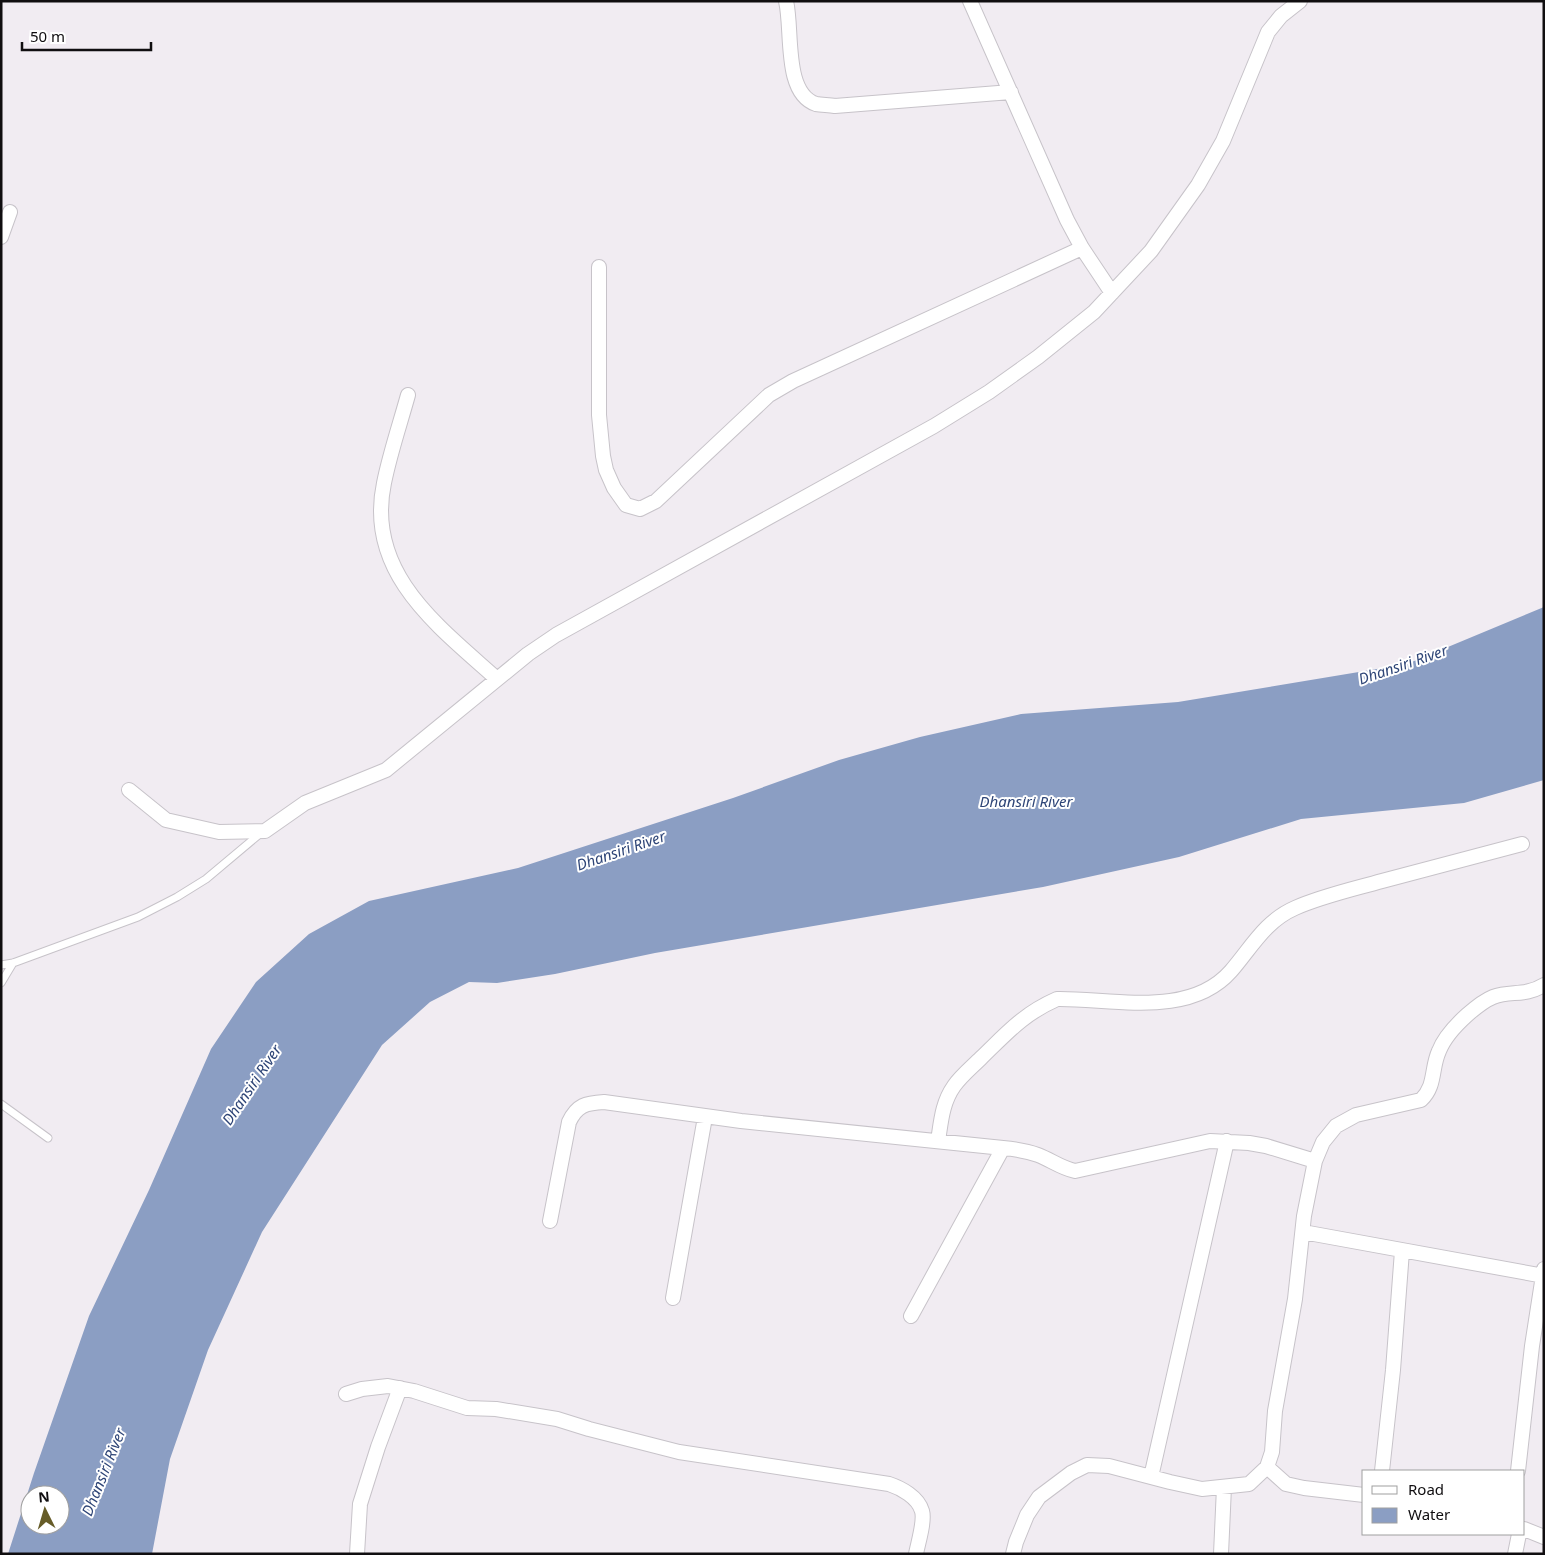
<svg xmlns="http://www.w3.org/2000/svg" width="1545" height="1555" font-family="'Noto Sans',sans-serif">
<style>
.water{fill:#8b9ec3;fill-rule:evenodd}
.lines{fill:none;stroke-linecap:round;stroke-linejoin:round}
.lane-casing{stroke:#c7c3c9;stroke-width:9}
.street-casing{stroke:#c7c3c9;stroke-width:16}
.lane{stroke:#fff;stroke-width:7}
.street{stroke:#fff;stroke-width:14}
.labels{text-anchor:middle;stroke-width:4;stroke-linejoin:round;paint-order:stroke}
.water-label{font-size:15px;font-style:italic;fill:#2e4577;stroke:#fff}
</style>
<rect width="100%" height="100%" fill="#f1ecf2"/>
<path class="water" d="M1544 607V780L1464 803 1301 819 1179 857 1043 887 655 953 555 974 497 983 469 982 430 1002 382 1045 262 1232 208 1350 170 1459 152 1554H8L34 1473 89 1316 149 1190 211 1049 256 982 309 934 369 901 518 868 733 798 839 760 920 737 1021 714 1178 702 1407 664ZM30 1495H60V1525H30Z"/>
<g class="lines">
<defs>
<path id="lane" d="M1 965 13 963 138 917 177 897 206 879 262 832
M1 983 13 963
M1 1104 48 1138"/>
<path id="street" d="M786 1C793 30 783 93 816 104 822 105 829 105 835 106L1011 92
M970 1 1067 220 1082 248 1112 293
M1 237 10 212
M599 267V415L603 456 606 470 614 488 626 505 640 509 656 501 769 395 793 381 1082 248
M408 395C400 424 390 453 384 483 365 573 438 626 497 679
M129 790 166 820 219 832 265 831 305 803 386 770 528 654 556 635 934 426 989 392 1038 357 1094 312 1151 251 1198 185 1223 141 1268 32 1281 16 1300 1
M938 1141C941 1122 942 1103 954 1086 961 1076 972 1067 981 1058 1007 1033 1023 1014 1057 999 1111 998 1189 1019 1231 971 1251 948 1265 921 1295 908 1322 896 1354 889 1382 881 1429 869 1475 856 1522 844
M550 1221 569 1122C577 1105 586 1103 604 1102L741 1121 1003 1148C1015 1149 1027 1151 1038 1155 1051 1160 1061 1168 1075 1171L1210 1141 1249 1143 1266 1146 1315 1161
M1303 1232 1544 1276
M673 1298 705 1117
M911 1316 1003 1148
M346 1394 362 1389 388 1386 414 1391 467 1408 496 1409 557 1419 589 1429 679 1452 889 1484C901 1488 918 1497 922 1511 925 1521 918 1543 916 1554
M1267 1467 1286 1484 1304 1488 1364 1495
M1382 1471 1393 1370 1402 1251
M1518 1471 1532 1346 1544 1269
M1151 1477 1227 1141
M1524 1529 1544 1537
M357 1554 360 1504 378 1447 400 1388
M1013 1554 1016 1542 1027 1515 1039 1497 1071 1473 1087 1465 1109 1466 1170 1482 1202 1489 1249 1484 1267 1467 1272 1452 1275 1411 1295 1299 1304 1216 1315 1161 1323 1142 1336 1126 1356 1115 1421 1100C1436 1086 1431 1068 1439 1051 1444 1038 1457 1024 1467 1015 1475 1008 1483 1001 1493 997 1511 990 1524 997 1544 985
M1221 1554 1224 1487
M1515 1554 1519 1534"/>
</defs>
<use href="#lane" class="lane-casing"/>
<use href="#street" class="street-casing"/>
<use href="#lane" class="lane"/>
<use href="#street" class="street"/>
</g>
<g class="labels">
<g class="water-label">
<text transform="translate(1403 665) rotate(-19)" y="5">Dhansiri River</text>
<text x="1026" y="807">Dhansiri River</text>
<text transform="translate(621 851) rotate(-19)" y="5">Dhansiri River</text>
<text transform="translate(252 1085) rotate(-56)" y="5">Dhansiri River</text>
<text transform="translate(104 1472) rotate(-68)" y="5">Dhansiri River</text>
</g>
</g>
<rect width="1545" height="1555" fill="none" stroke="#100e10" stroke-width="5"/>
<rect x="1362" y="1470" width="162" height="65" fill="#ffffff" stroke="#9f9f9f"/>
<rect x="1372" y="1486" width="25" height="8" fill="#ffffff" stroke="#9f9f9f"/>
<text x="1408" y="1495" font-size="15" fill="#100e10">Road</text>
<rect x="1372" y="1508" width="25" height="15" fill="#8b9ec3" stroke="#9f9f9f"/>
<text x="1408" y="1520" font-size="15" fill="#100e10">Water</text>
<g transform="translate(45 1510) rotate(355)"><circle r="24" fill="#ffffff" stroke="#9f9f9f"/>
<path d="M0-4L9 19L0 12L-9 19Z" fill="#665c28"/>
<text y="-8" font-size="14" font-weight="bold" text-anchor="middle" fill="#100e10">N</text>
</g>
<path d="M22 42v8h129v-8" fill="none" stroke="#100e10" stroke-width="2.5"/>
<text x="30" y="42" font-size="15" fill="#100e10" stroke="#ffffff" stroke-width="4" paint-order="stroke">50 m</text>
</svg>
